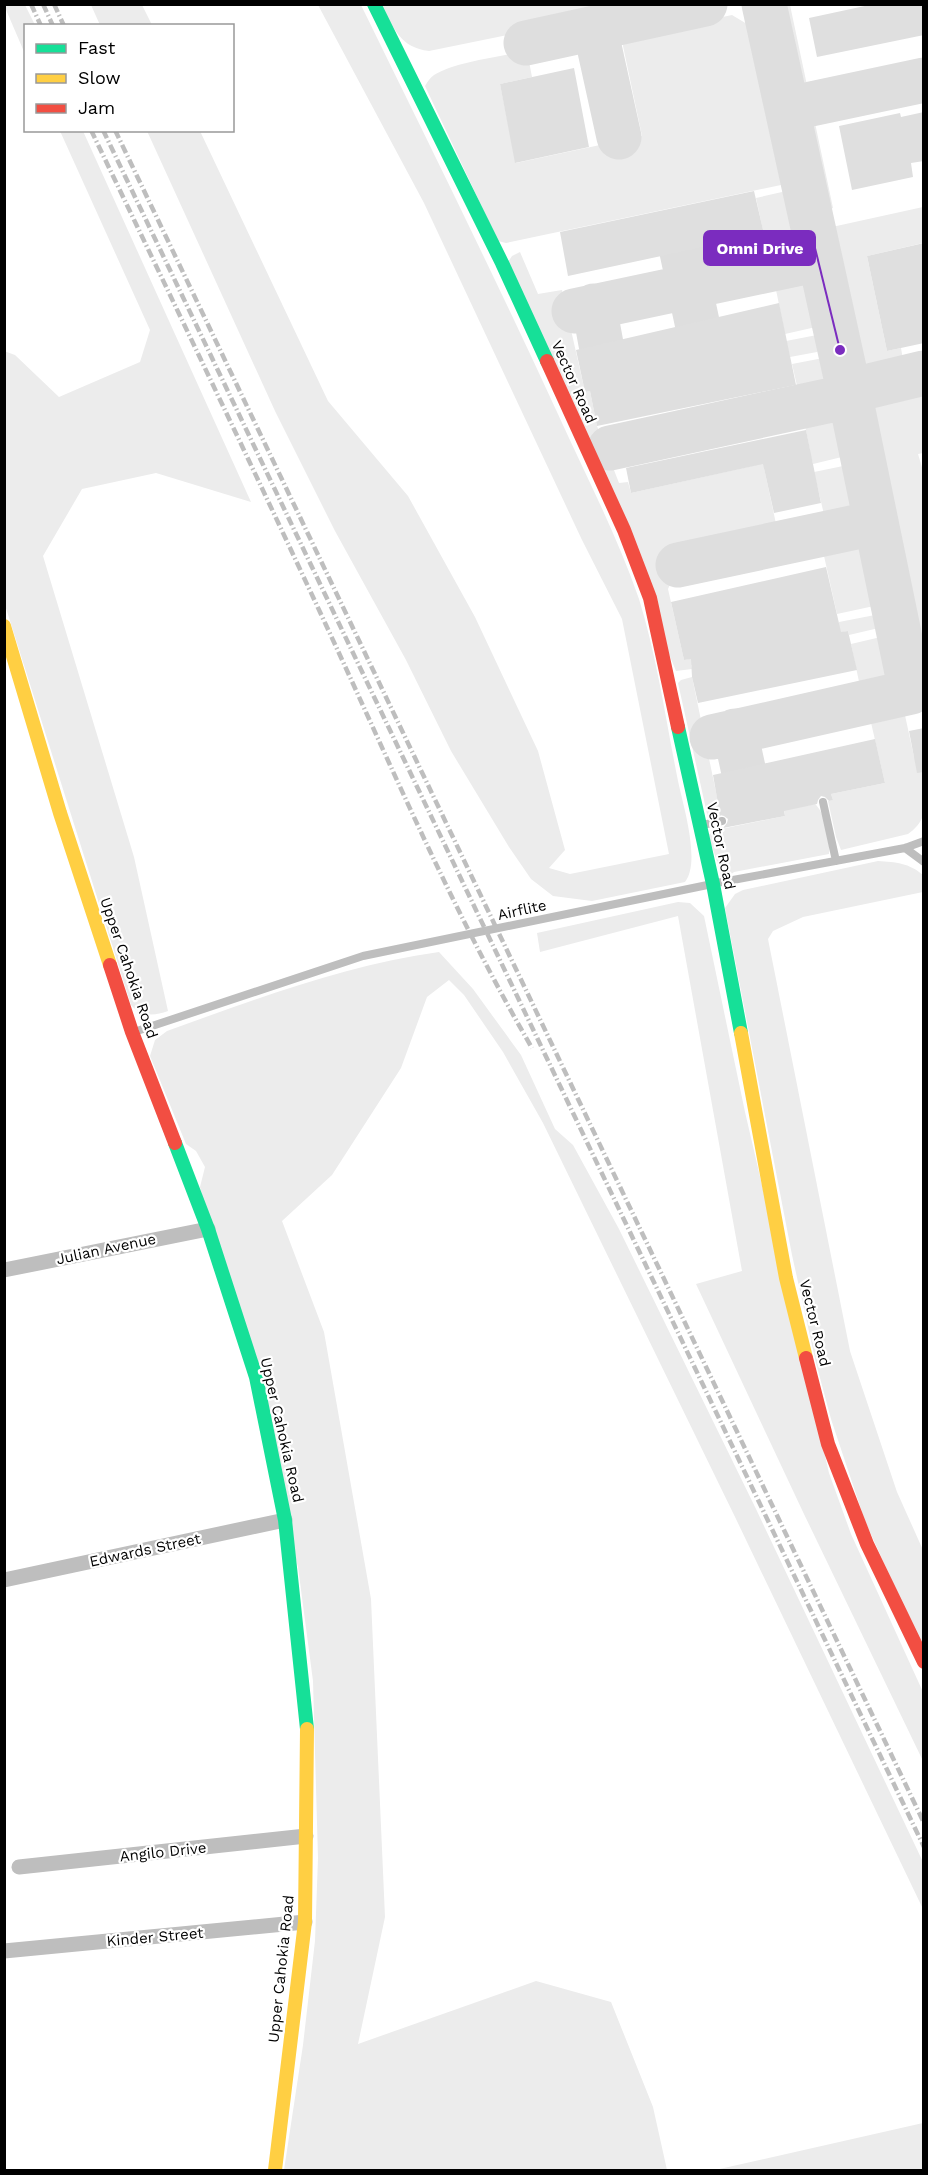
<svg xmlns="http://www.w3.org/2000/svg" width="928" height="2175" font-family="'Work Sans',sans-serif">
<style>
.green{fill:#ececec}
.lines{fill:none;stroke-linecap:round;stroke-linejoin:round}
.taxiway{stroke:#dedede;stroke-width:45}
.building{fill:#dfdfdf}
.lane{stroke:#bebebe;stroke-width:8}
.street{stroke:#bebebe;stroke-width:15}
.fast{stroke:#16e098;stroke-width:14}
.slow{stroke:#ffcf43;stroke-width:14}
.jam{stroke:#f24e42;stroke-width:14}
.rail{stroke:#bebebe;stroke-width:4.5;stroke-dasharray:9 3 1.5 3;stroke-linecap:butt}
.labels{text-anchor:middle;stroke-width:4.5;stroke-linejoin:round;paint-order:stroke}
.street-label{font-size:15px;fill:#000;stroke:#fff}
.leader{fill:none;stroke:#7b2cbf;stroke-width:2}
.callout-dot{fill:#7b2cbf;stroke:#fff;stroke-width:2}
.callout{fill:#7b2cbf;stroke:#7b2cbf;stroke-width:2}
.callout-label{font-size:16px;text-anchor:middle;font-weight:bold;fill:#fff}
</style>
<rect width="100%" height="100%" fill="#fff"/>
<path class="green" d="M4 5H25L35 25 26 26 25 54Z
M91 5H142L152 25H100Z
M318 5H361C427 140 494 275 557 412 585 474 617 535 639 599 657 657 666 721 678 781 683 805 701 862 685 882L592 901 553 896 531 879 509 847 451 751 406 660 335 531 275 411 147 131H200L328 401 408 496 475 617 538 751 565 850 549 868 570 874 669 854 622 619 582 540 424 203Z
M382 5H655L429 51C401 48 393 28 382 5Z
M782 5H790L833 208 828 210 820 207 778 8Z
M732 15 747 24 756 35 788 181 781 185 506 243 498 241 425 86C428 81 430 78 434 75 454 62 503 56 527 51L532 77 500 84 516 163 642 136 623 46 624 38Z
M60 131H83L251 502 156 473 82 489 43 556 134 857 168 1011C154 1016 142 1017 131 1005L5 605 4 351 15 355 59 397 140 362 150 330Z
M782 192 791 193 802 245 796 252 769 258 756 198Z
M923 207V243L867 256 887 351 901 348 904 365 879 370 865 367 850 346 827 233 832 227Z
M520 252 538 294 562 290 585 392 590 391 597 426 619 483 628 482 631 493 748 467 810 451 803 415 827 409 837 412 846 456 813 464 811 457 764 468 778 533 669 556 673 578 668 589 684 660 839 626V622L875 615 881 618 883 627 849 635 848 631 691 665 692 669 676 671 508 262 512 256Z
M800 275 809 279 819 324 816 327 785 334 774 280Z
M817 335 821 336 823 348 817 352 790 357 786 341Z
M818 359H826L832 388 823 395 800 399 792 364Z
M923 388V453L918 454 924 474 923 692 867 427C873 394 895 394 923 388Z
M848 465 860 515 826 523 814 472Z
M865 538 878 600 874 606 837 614 822 547Z
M885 636C888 648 901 678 886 686 879 690 869 690 861 691L851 644Z
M692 677 721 816 708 818 678 683 681 680Z
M903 706 914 757 919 756C922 770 928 802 923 815 921 823 914 830 908 834L841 850 836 837 828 801 833 800 831 794 885 783 869 714Z
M815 804C826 814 830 839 829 854L734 872 722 882C720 866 713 851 708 835L716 830 785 816 784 810Z
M878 861C896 862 909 863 923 875V892L803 917 773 931 768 939 850 1351 897 1492 923 1550V1649L865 1521 831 1419 816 1363 792 1255 725 908 735 894 743 890Z
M678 902 690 903 704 916 745 1112 829 1473 851 1534 923 1692V1761L803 1512 696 1284 742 1271 678 916 540 952 537 933Z
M439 952 473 989 521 1055 555 1129 573 1145 619 1229 756 1509 923 1862V1909L736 1519 543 1123 503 1052 464 995 449 980 427 997 401 1068 332 1175 282 1221 324 1332 371 1599 385 1917 358 2044 536 1981 611 2002 653 2107 667 2170H284L303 2045 315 1941 318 1858 313 1681 298 1567 200 1187 205 1167 196 1151 186 1144 150 1056 155 1040 167 1031C256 999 345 965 439 952Z
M923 2123V2170H715Z"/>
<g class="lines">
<path class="taxiway" d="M595 28 619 137
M526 43 705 4
M811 104 924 80
M682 252 697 322
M594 306 601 344
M574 311 820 259
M849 391 924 373
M610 448 850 396
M678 565 875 523
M735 731 743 768
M712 737 911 692 849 391 764 4"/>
</g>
<path class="building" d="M874 4H924V35L817 57 809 18Z
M574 68 589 147 515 163 500 84Z
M924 112V161L911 163 913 177 852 190 839 126 900 113 901 117Z
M754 191 764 234 568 276 560 232Z
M924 243V343L887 351 867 256Z
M779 303 796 385 597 426 590 391 585 392 576 350Z
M806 430 821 503 774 513 763 464 631 493 626 468Z
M826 567 841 632 848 631 857 670 698 703 692 677 691 659 684 660 671 602Z
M924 728V772L917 773 909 731Z
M875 739 885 783 831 794 833 800 829 801 825 797 821 796 818 800 817 804 784 811 785 816 723 828 727 823 728 819 724 816 720 815 713 775Z"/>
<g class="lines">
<path class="lane" d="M823 802 836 861
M702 825 722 821
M905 848 924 862
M134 1032 363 956 722 882 905 848 924 841"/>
<path class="street" d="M4 1270 208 1229
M4 1580 285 1520
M19 1867 306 1836
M4 1951 305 1922"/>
<path class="fast" d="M374 4 502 263 547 361
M678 727 713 884 741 1033
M175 1143 208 1229 256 1377 285 1520 307 1729"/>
<path class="slow" d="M4 626 60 813 110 965
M741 1033 786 1278 806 1358
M275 2170 305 1922 307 1729"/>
<path class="jam" d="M547 361 624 530 650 598 678 727
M110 965 132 1032 175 1143
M806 1358 828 1444 867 1544 924 1662"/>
<path class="rail" d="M31 4 41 26
M43 4 53 26
M54 4 64 26
M91 130C170 295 249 459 326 625 392 767 453 912 532 1048
M103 130 924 1847
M115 130 924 1823"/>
</g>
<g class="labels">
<g class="street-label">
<text transform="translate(574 382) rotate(66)" y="5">Vector Road</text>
<text transform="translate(721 846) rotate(78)" y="5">Vector Road</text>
<text transform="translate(522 910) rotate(-12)" y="5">Airflite</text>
<text transform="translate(129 968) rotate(71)" y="5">Upper Cahokia Road</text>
<text transform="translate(106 1249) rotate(-12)" y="5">Julian Avenue</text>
<text transform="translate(815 1323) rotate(76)" y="5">Vector Road</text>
<text transform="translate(282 1430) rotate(77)" y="5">Upper Cahokia Road</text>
<text transform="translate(145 1550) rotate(-12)" y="5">Edwards Street</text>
<text transform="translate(163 1852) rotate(-6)" y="5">Angilo Drive</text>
<text transform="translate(155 1937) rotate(-5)" y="5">Kinder Street</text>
<text transform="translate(281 1969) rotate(-84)" y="5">Upper Cahokia Road</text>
</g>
</g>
<path class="leader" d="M840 350L815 248"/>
<circle class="callout-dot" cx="840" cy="350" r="6"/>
<rect class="callout" x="704" y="231" width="111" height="34" rx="6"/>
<g class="callout-label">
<text x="760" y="254">Omni Drive</text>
</g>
<rect width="928" height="2175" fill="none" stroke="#000000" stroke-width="12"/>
<rect x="24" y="24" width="210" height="108" fill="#ffffff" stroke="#999999" stroke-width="1.5"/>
<rect x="36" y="44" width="30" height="9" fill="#16e098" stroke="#999999" stroke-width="1.5"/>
<text x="78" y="54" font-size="18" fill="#000000">Fast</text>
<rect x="36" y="74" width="30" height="9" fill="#ffcf43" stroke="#999999" stroke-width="1.5"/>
<text x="78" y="84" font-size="18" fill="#000000">Slow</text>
<rect x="36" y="104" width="30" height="9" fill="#f24e42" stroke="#999999" stroke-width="1.5"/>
<text x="78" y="114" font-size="18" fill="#000000">Jam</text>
</svg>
